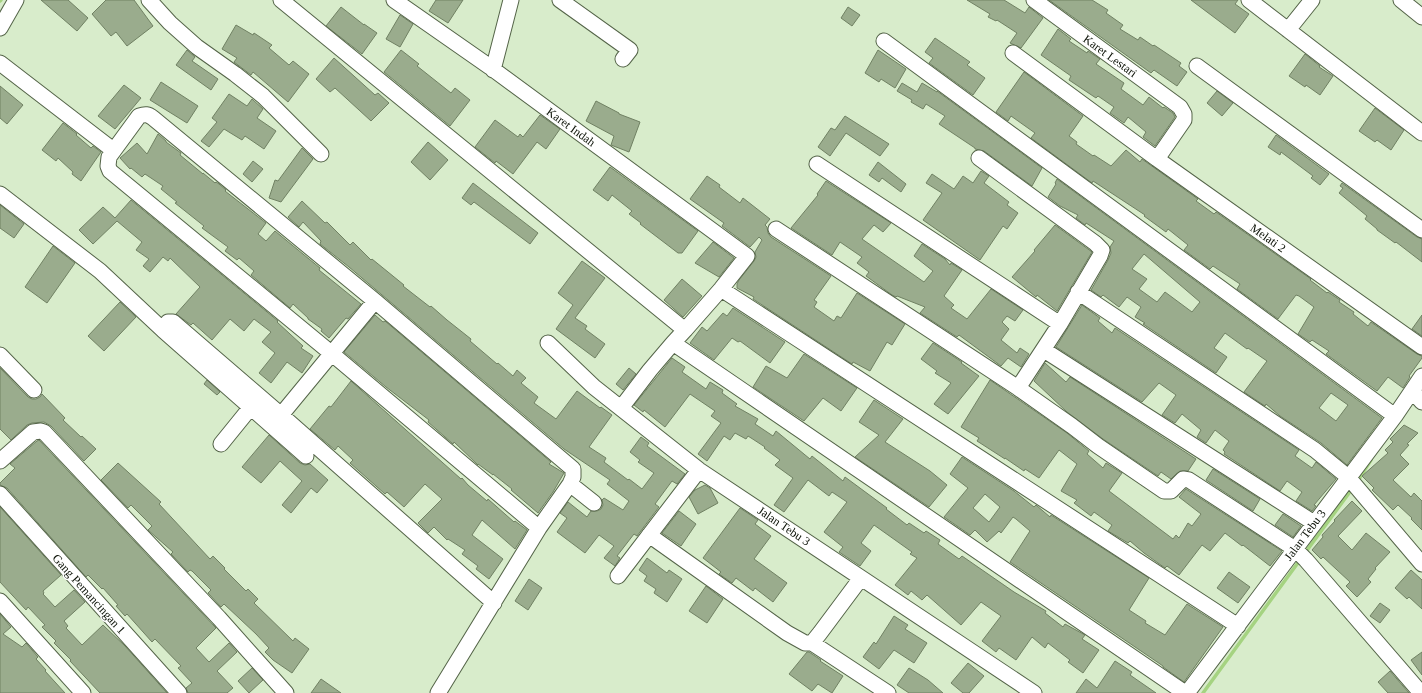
<svg xmlns="http://www.w3.org/2000/svg" width="1422" height="693" font-family="Georgia,serif">
<style>
.lines{fill:none;stroke-linecap:round;stroke-linejoin:round}
.stream{stroke:#a5d381;stroke-width:3.5}
.building{fill:#9aac8d;stroke:#708163;fill-rule:evenodd}
.minor-casing{stroke:#546448;stroke-width:17}
.minor{stroke:#fff;stroke-width:15}
.labels{text-anchor:middle;stroke-width:3;stroke-linejoin:round;paint-order:stroke}
.street-label{font-size:12px;fill:#0c1207;stroke:#fff}
</style>
<rect width="100%" height="100%" fill="#d8eccb"/>
<g class="lines">
<path class="stream" d="M0 1 1 0
M1357 482 1371 460
M1305 553 1352 489
M1203 693 1300 560"/>
</g>
<path class="building" d="M41 0H68L88 18 77 31Z
M106 0H134L153 26 127 46 116 32 111 36 92 14Z
M436 0H463L448 23 429 11Z
M967 0H1004L1025 13 1029 7 1043 18 1021 48 1010 43 1017 33 997 20 996 21 988 17 990 14Z
M1049 0H1092L1108 10 1106 13 1123 25 1120 29 1138 40 1140 37 1153 46 1154 45 1181 63 1179 66 1187 72 1177 86 1154 70 1151 73Z
M1191 0H1238L1235 4 1249 14 1235 33Z
M341 7 364 25V24L377 33 362 54 326 26Z
M848 7 860 15 852 26 841 18Z
M400 15 413 24 400 47 386 39Z
M236 25 253 35 254 33 272 45 269 48 289 65 293 61 309 74 288 102 253 72 251 75 234 62 237 58 222 49Z
M1058 29 1071 39 1069 41 1087 53 1088 51 1100 59 1096 64 1124 83 1121 89 1143 105 1149 97 1163 108 1164 107 1173 113 1175 117 1155 146 1143 137 1146 132 1128 117 1124 123 1110 113 1114 107 1098 96 1096 98 1069 80 1071 76 1041 55Z
M935 38 970 62 967 65 985 78 973 95 929 63 933 58 925 52Z
M187 50 195 57 192 61 218 79 211 90 176 65Z
M401 50 419 64 417 66 451 93 455 88 470 100 450 126 384 72Z
M878 50 906 69 895 88 881 79 879 82 865 73Z
M1305 54 1320 66 1319 67 1333 76 1320 95 1306 85 1305 87 1289 76Z
M334 58 375 95 378 93 389 103 371 121 335 88 330 92 316 79Z
M1024 72 1083 116 1069 136 1077 142 1076 144 1093 156 1094 155 1111 166 1126 150 1140 162 1142 159 1198 199 1196 201 1214 214 1216 212 1311 279 1310 280 1327 293 1328 292 1340 300 1339 302 1354 312 1353 314 1368 326 1371 322 1417 354 1422 356V358L1409 376 1410 377 1403 388 1388 377 1377 391 1326 354 1329 351 1312 340 1310 342 1298 334 1314 307 1299 296 1296 295 1278 319 1237 289 1240 284 1213 266 1210 269 1184 250 1188 245 1168 229 1166 232 1144 216 1145 215 1093 181 1092 183 1031 138 1035 133 1011 116 1008 121 996 112Z
M161 82 198 106 187 123 150 100Z
M902 83 917 92 922 83 937 92V91L1042 168 1032 186 984 151 975 149V148L939 124 945 116 926 104 923 109 911 102 912 100 897 91Z
M124 85 141 98 115 129 98 116Z
M0 86 23 105 7 124 0 118Z
M1217 91 1233 103 1222 116 1207 103Z
M229 94 247 106 252 99 263 109 257 118 276 131 264 149 245 136 242 140 224 129 209 147 201 141 217 122 212 118Z
M596 101 619 113V114L640 122 629 152 611 145 614 136 586 121Z
M1375 108 1404 130 1391 150 1377 140 1375 142 1359 131Z
M540 115 560 129 546 149 537 142 513 174 496 161 495 163 475 147 495 120 518 137 520 134 523 137Z
M845 116 889 144 880 156 846 133 830 156 818 147 831 128 835 130Z
M63 123 77 134 76 135 91 148 93 146 101 152 81 181 72 174 73 172 58 158 56 161 42 150Z
M158 134 166 141V142L181 153 180 155 203 174V173L215 183 216 182 219 184 226 190 225 191 266 223 258 234 266 241 275 231 320 268 319 270 361 304 348 319 346 318 329 338 321 331 322 329 308 319V318L293 304 290 308 251 275 254 271 239 258 237 260 225 251 228 247 202 228 204 226 175 203 177 202 161 189 163 186 145 174 142 177 131 168 130 169 120 158 137 143 147 154Z
M1276 135 1329 174 1320 185 1311 178 1313 176 1281 152 1280 155 1268 147Z
M428 142 448 160 430 180 411 162Z
M302 148 313 159 281 202 269 198 275 180 278 181Z
M253 161 263 169 252 182 243 174Z
M878 162 906 184 901 192 882 178 879 182 869 175Z
M610 167 698 231 682 253H678L640 224 641 223 629 214 632 211 612 195 608 201 593 190Z
M981 171 989 176 984 183 1009 202 1007 205 1018 213 1007 229 1003 226 980 260 923 220 942 193 926 183 932 174 954 189 963 176 973 183Z
M707 176 720 185 719 187 740 203 743 198 770 219 765 225 767 227 768 233 771 237 831 276 814 300 817 302 814 307 834 321 837 316 841 318 857 293 905 324 892 345 887 342 870 371 853 362 852 364 753 299 754 297 737 288V284L739 280 754 261 756 257 755 252 762 240 759 237 750 247 722 226 724 223 690 199Z
M1057 179 1382 418 1347 465 1321 443 1280 416 1266 404 1265 406 1244 392 1267 361 1248 348 1247 349 1225 333 1214 348 1227 357 1216 373 1143 324 1145 323 1135 317 1141 307 1127 297 1119 307 1103 295 1101 297 1091 290 1108 260 1111 253 1110 247 1114 241 1086 223 1085 225 1076 218 1078 215 1060 206 1048 197 1056 184 1055 183ZM1144 254 1200 302 1192 312 1165 292 1157 302 1139 289 1147 279 1132 269ZM1331 393 1348 405 1336 421 1319 408Z
M826 181 891 223 883 232 874 225 862 239 924 282 933 271 914 256 922 244 945 259 950 265 951 263 962 270 944 296 954 305 951 308 967 319 991 289 1023 310 1015 321 1007 316 1002 322 1009 329 1001 340 1017 353 1020 348 1029 354 1021 367 1008 358 1001 366 959 335 957 337 920 313 925 307 897 296 896 297 892 295 866 276 869 272 857 263 862 257 840 242 832 255 791 228 818 195 817 194Z
M473 183 538 233 530 244 474 202 471 205 462 198Z
M1342 183 1417 237 1422 239V262L1396 242 1395 243 1377 230V229L1365 219 1367 216 1339 193 1343 188 1340 186Z
M131 200 278 321 277 322 303 346 301 348 313 356 302 373 287 362 271 383 259 373 275 353 262 342 271 332 254 319 244 331 230 319 212 340 193 323 191 325 176 314 200 287 170 258 168 261 163 257 150 272 143 266 149 259 136 250 142 242 117 221 93 244 79 230 103 207 115 218Z
M302 201 325 223 327 222 350 245 353 242 371 260 372 259 404 285 403 286 430 307 431 306 447 320 471 339 470 341 497 364 498 363 513 376 517 370 526 378 521 383 538 397 534 403 556 419 577 391 600 408 601 407 612 415 589 447 606 458 604 462 628 480 629 479 642 489 654 473 638 462 640 460 630 452 641 437 649 443 647 446 685 474 677 484 672 481 655 504 659 507 637 536 634 534 617 556 620 558 615 566 604 558 614 546 599 535 585 553 557 532 567 518 560 513 568 502 587 517 591 511H597L601 509 603 505 602 500 604 498 623 510 629 501 607 484 610 480 564 449 349 267 320 244 321 241 303 222 299 227 288 217Z
M0 205 24 224 14 238 0 228Z
M1055 225 1092 252 1057 311 1037 295 1036 297 1012 277 1035 251 1034 250Z
M713 242 734 258 719 277 695 263Z
M53 246 75 263 47 303 25 287Z
M582 261 605 278 575 318 587 326 585 329 605 344 595 358 556 329 573 305 558 293Z
M682 279 702 296 683 317 664 300Z
M120 302 136 317 104 351 88 336Z
M1082 305 1100 318 1098 321 1112 333 1115 328 1299 450 1295 456 1312 468 1316 462 1336 479 1314 505 1316 506 1312 511 1296 501 1302 492 1287 481 1280 491 1224 454 1225 452 1223 450 1229 441 1215 430 1206 443 1197 437 1201 430 1182 414 1175 423 1162 415 1176 395 1159 383 1142 402 1056 347Z
M733 308 785 342 770 363 740 341 738 342 732 338 714 360 690 343 702 327 707 331 723 313 727 316Z
M375 315 383 322 385 321 551 462 549 464 564 473 553 492 538 513 511 490 512 489 493 474V475L478 464V465L454 442 453 444 428 422 429 420 386 387 344 352Z
M1422 315V336L1412 329Z
M933 343 962 362 961 363 979 376 948 414 934 404 951 383 935 373 937 371 921 359Z
M804 354 857 388 841 411 823 398 804 421 753 387 766 366 787 378Z
M672 358 685 367 682 372 706 389 710 382 723 390 722 393 737 404 735 406 758 419 755 424 773 436 776 431 810 459 812 456 843 481 845 477 887 508 886 509 907 525 909 523 924 533 926 531 940 540 938 544 959 559 962 556 1014 592 1046 611 1045 613 1063 627 1065 624 1085 635 1082 639 1099 650 1083 673 1068 662 1070 660 1048 643 1045 648 1032 637 1016 660 999 648 996 652 982 641 1001 616 981 602 961 625 927 595 922 600 911 591 908 595 895 585 917 558 910 554 912 552 874 525 861 543 871 551 860 566 839 552 843 547 824 532 847 502 832 492 829 496 808 480 784 512 774 505 793 478 775 465 780 460 764 448 765 447 748 436 746 439 735 433 730 440 724 436 707 461 698 454 721 423 711 416 715 411 690 394 665 427 644 410 643 412 634 405Z
M1045 363 1066 382 1070 377 1196 459 1188 471H1180L1171 479 1161 472 1158 476 1103 439 1067 412 1034 381Z
M0 368 28 397 32 399H36L40 397 42 394 65 418 63 420 81 437 82 436 96 449 84 461 51 426 44 422 32 423 27 425 11 440 0 429Z
M629 368 636 374 623 390 616 384Z
M207 380 220 392 217 395 204 384Z
M990 380 1067 433 1089 451 1087 454 1103 468 1106 463 1122 473 1109 491 1173 539 1176 535 1179 538 1188 523 1192 526 1201 514 1179 497 1186 489 1282 551 1270 566 1243 545 1242 546 1225 533 1210 551 1202 545 1179 575 1167 566 1165 568 1144 553 1130 541 1128 543 1108 531 1112 525 1094 512 1091 516 1074 503 1077 500 1061 491 1077 464 1059 450 1039 478 1025 469 1024 471 1005 458V459L977 441 979 438 961 427Z
M351 381 461 479 462 478 468 485 487 501 488 499 514 522 515 521 527 530 515 549 482 520 472 535 503 559 489 579 476 569 478 566 462 554 465 550 448 539 447 540 434 527 428 533 418 523 442 499 425 484 404 507 387 492 385 494 350 463 353 460 338 446 335 450 310 429 329 406 331 407Z
M874 400 903 419 885 442 930 471 947 485 929 507 855 457 879 435 859 422Z
M1404 425 1418 433 1407 444 1409 445 1400 455 1409 464 1393 480 1411 497 1414 493 1422 501V530L1411 519 1412 518 1398 505 1393 510 1372 490 1374 488 1362 476 1388 453 1385 450 1393 442 1390 439Z
M269 435 300 463 305 465 310 464 328 480 317 493 311 488 291 513 282 505 302 481 280 461 261 483 242 467Z
M39 440 216 628 196 648 209 662 229 643 237 652 217 671 233 688 227 693H188L186 688 192 683 178 668 181 666 155 639 152 642 127 614 125 616 116 606 118 605 103 588 102 589 88 575 86 577 7 488 0 485V483L15 468 10 464 37 441Z
M962 457 1014 491 1034 507 1036 505 1050 517 1051 515 1149 578 1129 610 1146 621 1145 623 1165 635 1187 604 1223 627 1184 682 1163 667V666L1010 562 1030 531 1016 519 1013 517 1001 533 999 531 987 542 975 530 970 535 944 517 968 488 950 474ZM985 494 1000 507 989 522 973 508Z
M118 463 161 502 159 504 210 559 213 556 225 568 224 569 246 591 248 589 258 599 254 603 293 641 295 638 309 649 292 673 273 660 265 652 269 648 256 634 224 604 221 607 208 593 211 590 192 571 190 570 188 572 171 554 173 552 148 530 152 526 131 505 128 508 101 480Z
M1213 469 1260 499 1253 511 1206 480Z
M705 485 710 488 718 503 698 514 689 497 695 490Z
M1352 501 1362 511 1338 536 1352 550 1366 533 1390 552 1375 568 1376 569 1368 579 1371 582 1357 597 1346 586 1350 582 1323 557 1321 559 1312 550 1323 537 1322 535 1335 521 1334 520Z
M0 507 61 575 43 591 44 593 43 594 55 607 74 590 85 602 64 621 68 626 66 628 82 645 103 625 125 646 167 693H100L70 661 71 660 54 643 56 641 42 627 45 625 28 607 26 610 0 582Z
M740 508 758 520 755 524 771 536 754 559 787 583 773 602 755 588 753 591 736 578 732 583 719 574 721 572 703 558Z
M679 511 696 524 681 546 662 533Z
M1283 514 1301 526 1293 537 1275 525Z
M647 558 667 573 669 570 682 579 667 602 654 593 656 589 644 581 647 576 639 570Z
M1411 570 1422 580V609L1409 597 1407 599 1395 588Z
M1229 572 1250 587 1238 603 1217 588Z
M529 579 542 588 528 610 515 601Z
M706 586 723 599 707 623 689 611Z
M1380 603 1390 610 1380 623 1370 616Z
M0 614 11 627 3 634 22 647 26 643 38 657 36 659 46 670 45 671 65 693H0Z
M894 616 908 625 905 629 927 643 914 663 894 650 879 669 863 657 874 642 876 644Z
M807 652H809L821 660 820 661 843 676 832 693 818 684 812 691 789 674Z
M1422 652V675L1411 660Z
M1115 661 1132 672 1130 675 1156 693H1076L1086 679 1097 688Z
M968 663 984 676 969 693H963L951 683Z
M252 668 263 680 249 693 238 681Z
M909 668 928 680 943 693H909L897 685Z
M1390 671 1409 693H1388L1378 682Z
M321 679 341 693H311Z"/>
<g class="lines">
<defs>
<path id="minor" d="M149 0 170 23 197 47 235 74 263 96 321 154
M281 0 685 330 673 343 1185 693
M394 0 490 67 747 256 721 289 685 330
M560 0 630 50 623 59
M1034 0 1180 107 1184 114V120L1157 159 1422 347
M1249 0 1422 133
M1401 0 1422 17
M0 28 16 0
M1288 30 1312 0
M884 41 1395 416
M1013 53 1157 159
M0 63 113 150
M1197 66 1422 230
M493 70 511 0
M979 158 1095 243 1102 250 1100 256 1060 324 1018 388
M817 164 1060 324
M0 194 100 271 163 330
M776 229 1018 388 1072 426 1098 446 1164 491H1171L1183 479 1189 480 1295 549 1306 560 1421 693
M721 289 1238 626
M1078 292 1315 450 1348 477 1422 564
M548 343 594 387 699 470 1034 693
M1044 350 1314 523
M0 355 34 390
M1412 391 1422 402
M621 408 650 370 673 343
M281 415 375 301
M221 444 251 407
M306 456 163 330 168 322H173L281 415 494 603
M0 461 33 432 41 431 44 432 219 618 286 693
M570 484 594 503
M0 494 179 693
M649 535 787 633 805 643H812L820 633 861 578
M618 576 699 470
M0 601 83 693
M812 643 888 693
M438 693 539 528 570 484 573 477V469L375 301 153 118C148 114 145 114 139 116L109 157 108 166 110 171 331 353 539 528
M1187 693 1395 416 1422 376"/>
</defs>
<use href="#minor" class="minor-casing"/>
<use href="#minor" class="minor"/>
</g>
<g class="labels">
<g class="street-label">
<text transform="translate(1110 56) rotate(36)" y="4">Karet Lestari</text>
<text transform="translate(571 127) rotate(36)" y="4">Karet Indah</text>
<text transform="translate(1268 238) rotate(35)" y="4">Melati 2</text>
<text transform="translate(784 526) rotate(34)" y="4">Jalan Tebu 3</text>
<text transform="translate(1305 535) rotate(-53)" y="4">Jalan Tebu 3</text>
<text transform="translate(89 594) rotate(48)" y="4">Gang Pemancingan 1</text>
</g>
</g>
</svg>
